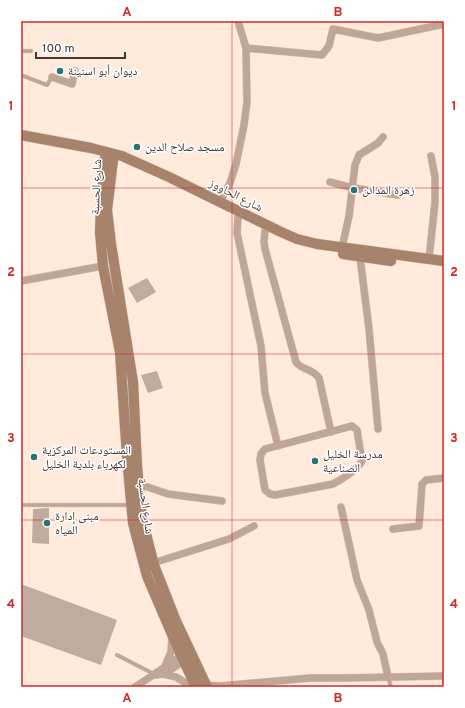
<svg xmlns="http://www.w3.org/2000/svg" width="465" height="708" font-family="Overpass,'Noto Naskh Arabic',sans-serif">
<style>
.building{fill:#c0ac9e}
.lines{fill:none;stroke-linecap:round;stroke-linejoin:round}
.service-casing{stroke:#d9c6ba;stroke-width:4.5}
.minor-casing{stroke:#d9c6ba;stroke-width:8}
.secondary-casing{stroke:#d9c6ba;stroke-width:11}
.service{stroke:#bfa695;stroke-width:3.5}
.minor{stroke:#bfa695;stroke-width:7}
.secondary{stroke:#a6836a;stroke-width:10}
.grid{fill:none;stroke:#d62828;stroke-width:1;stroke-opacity:0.55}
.poi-dot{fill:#297375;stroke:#fff;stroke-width:1.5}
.labels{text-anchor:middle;stroke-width:3;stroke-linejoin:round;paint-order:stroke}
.poi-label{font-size:12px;fill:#403832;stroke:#fff;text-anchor:start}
.street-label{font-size:12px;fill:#403832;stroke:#fff}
.neatline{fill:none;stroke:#d62828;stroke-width:1.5}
.grid-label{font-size:13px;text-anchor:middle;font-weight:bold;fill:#d62828}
</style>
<rect width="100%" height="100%" fill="#ffeadc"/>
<path class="building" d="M147 278 156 292 137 303 128 288Z
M157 371 163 388 148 393 141 375Z
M49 508V544L32 543 33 509Z
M21 584 117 620 101 665 21 636Z"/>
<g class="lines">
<defs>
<path id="service" d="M21 51H31
M21 75 47 85 52 77
M21 505H130
M117 655 154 674
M444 676V682
M388 677 391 687"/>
<path id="minor" d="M246 48 322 55 329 46 333 29 378 38 444 24
M52 77 72 84 75 71
M330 182 353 188 398 195
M220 202 230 183 236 164 244 125 247 102 246 48 238 21
M238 217 237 233 261 346 265 393 278 446
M265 231 264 242 265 249 296 362C301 370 312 368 319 378L331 432
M342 248 349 216 355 165 359 155 378 143 383 137
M360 257 369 329 378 429
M429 259 435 202V177L431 156
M21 281 103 266
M352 426 357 430 362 461C358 469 341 480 333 484L275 495 270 494 265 490 260 460 261 454 265 449Z
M139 484 168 494 222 501
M341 507 357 580 369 610 377 642 383 654 388 677
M393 529 419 526 422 484 426 480 444 478
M153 563 229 539 254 526
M165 666 171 652 172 637
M164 674 176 677 192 687
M155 675 164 674 187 659
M206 685 220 686 310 678H343L444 676
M135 687C151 677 166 666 181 656L185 655"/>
<path id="secondary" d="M21 135 91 148 122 156 169 177 281 232 297 239 317 244 444 261
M343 254 391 261
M196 687 180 653 147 576 133 523 127 457 120 352 103 266 100 232 101 206 105 158 110 153 113 160 107 210 111 244 133 382 137 466 142 518 154 565 176 621 207 687"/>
</defs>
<use href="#service" class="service-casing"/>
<use href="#minor" class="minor-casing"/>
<use href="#secondary" class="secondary-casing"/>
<use href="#service" class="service"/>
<use href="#minor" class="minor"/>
<use href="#secondary" class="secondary"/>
</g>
<path class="grid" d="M232 21V687M21 188H444M21 354H444M21 520H444"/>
<g class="poi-dot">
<circle cx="60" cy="71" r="4"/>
<circle cx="137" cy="147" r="4"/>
<circle cx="354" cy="190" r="4"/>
<circle cx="34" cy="457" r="4"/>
<circle cx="315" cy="461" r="4"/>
<circle cx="47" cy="523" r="4"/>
</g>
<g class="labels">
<g class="poi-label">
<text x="68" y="75">ديوان أبو اسنينة</text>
<text x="145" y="151">مسجد صلاح الدين</text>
<text x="362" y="194">زهرة المدائن</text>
<text x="42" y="454">المستودعات المركزية<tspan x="42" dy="14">لكهرباء بلدية الخليل</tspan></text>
<text x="323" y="458">مدرسة الخليل<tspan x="323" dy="14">الصناعية</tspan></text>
<text x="55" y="520">مبنى إدارة<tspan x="55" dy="14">المياه</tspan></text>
</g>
<g class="street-label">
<text transform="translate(96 187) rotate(-88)" y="4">شارع الحسبة</text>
<text transform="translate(236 195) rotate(27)" y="4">شارع الحاووز</text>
<text transform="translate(146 506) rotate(82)" y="4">شارع الحسبة</text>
</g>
</g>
<rect width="465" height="708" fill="none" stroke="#ffffff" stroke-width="44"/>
<path d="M36 52v6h89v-6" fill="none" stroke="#403832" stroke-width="2"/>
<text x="42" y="52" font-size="12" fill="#403832" stroke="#ffffff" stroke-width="3" paint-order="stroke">100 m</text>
<rect x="22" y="22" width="421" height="664" class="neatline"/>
<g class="grid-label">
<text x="127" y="16">A</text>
<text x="338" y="16">B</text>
<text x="11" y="110">1</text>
<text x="454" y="110">1</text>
<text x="11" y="276">2</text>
<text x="454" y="276">2</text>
<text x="11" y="442">3</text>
<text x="454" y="442">3</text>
<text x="11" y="608">4</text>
<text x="454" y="608">4</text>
<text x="127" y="702">A</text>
<text x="338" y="702">B</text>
</g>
</svg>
